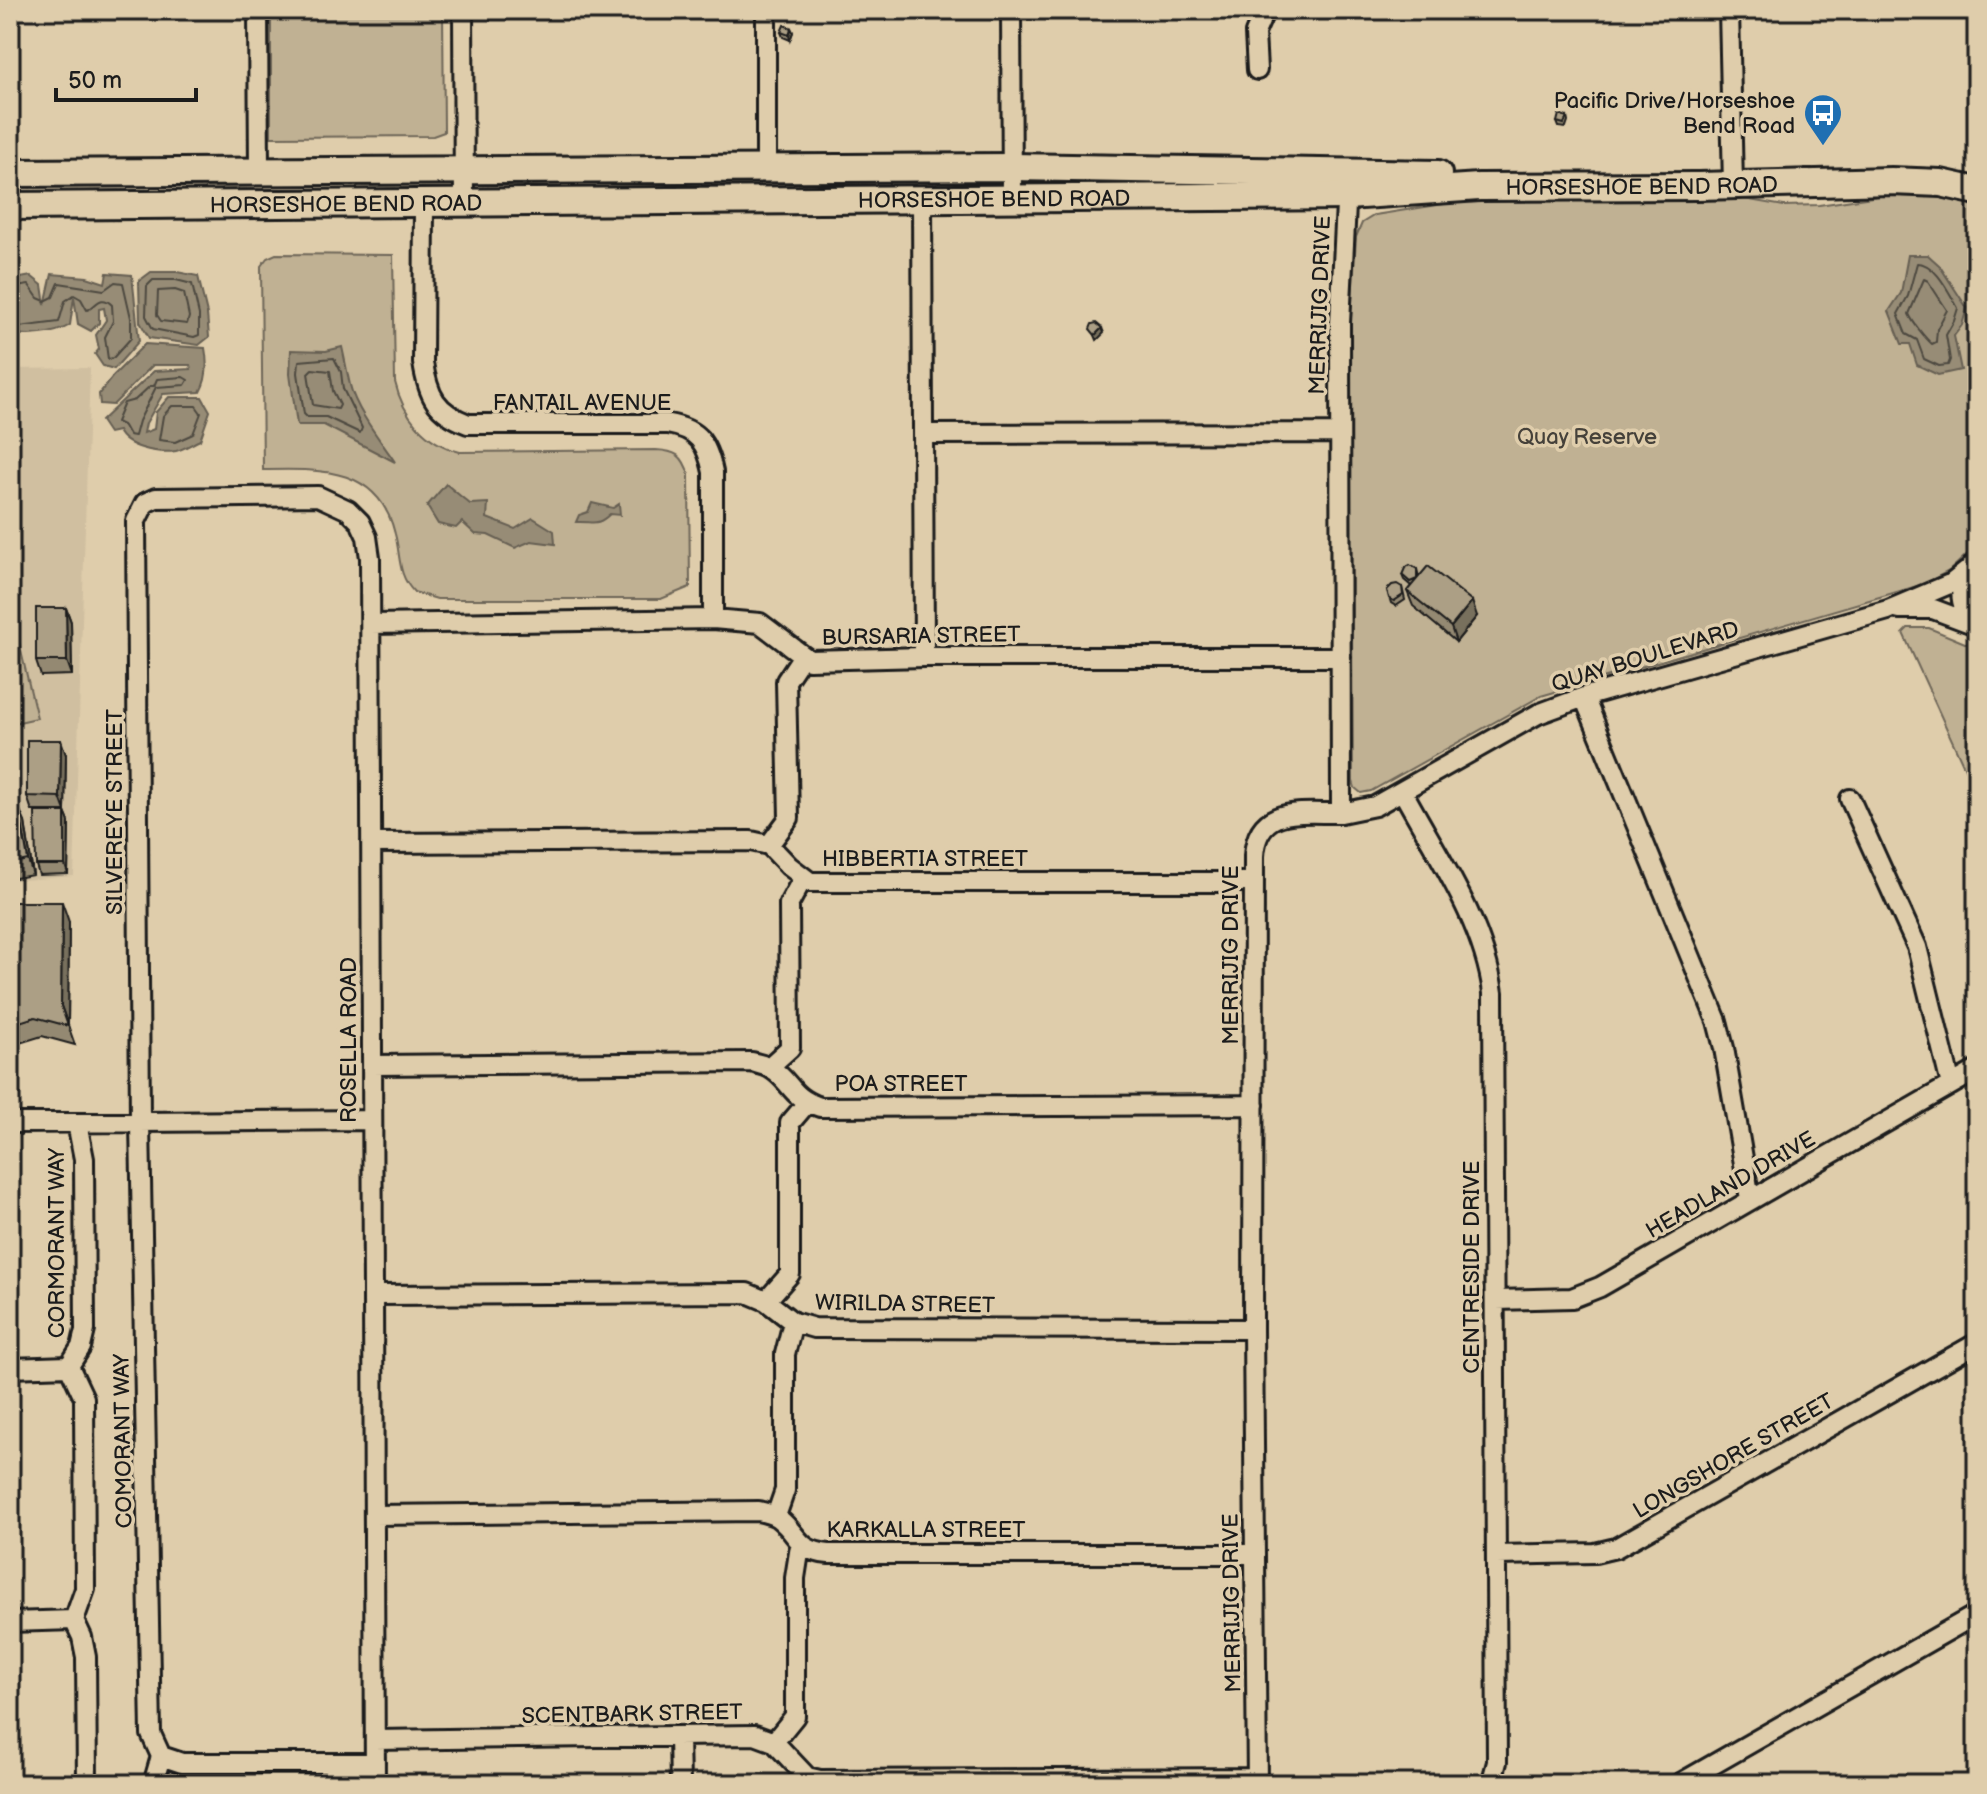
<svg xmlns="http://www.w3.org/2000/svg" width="1987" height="1794" font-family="'Balsamiq Sans',sans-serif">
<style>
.built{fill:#d0bfa0}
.green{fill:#c0b193;stroke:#6e6658;stroke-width:2}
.water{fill:#978c76;stroke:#665f52;stroke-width:2}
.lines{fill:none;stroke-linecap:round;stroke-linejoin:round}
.shore{stroke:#4d4940;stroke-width:2}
.street-casing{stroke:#1c1c1c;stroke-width:24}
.secondary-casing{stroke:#1c1c1c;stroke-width:32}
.street{stroke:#dfcdab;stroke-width:18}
.secondary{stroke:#dfcdab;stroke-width:26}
.wall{fill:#948972;stroke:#1c1c1c;stroke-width:2}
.shaded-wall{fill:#786f5d;stroke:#1c1c1c;stroke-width:2}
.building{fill:#ac9f85;stroke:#1c1c1c;stroke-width:2}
.labels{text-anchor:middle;stroke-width:7;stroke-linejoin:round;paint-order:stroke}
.poi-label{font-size:22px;fill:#1c1c1c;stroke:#dfcdab;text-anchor:end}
.street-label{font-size:22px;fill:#1c1c1c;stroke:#dfcdab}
.park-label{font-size:22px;fill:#45413a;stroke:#dfcdab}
</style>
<rect width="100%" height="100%" fill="#dfcdab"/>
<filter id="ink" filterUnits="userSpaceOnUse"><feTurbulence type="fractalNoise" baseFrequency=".0125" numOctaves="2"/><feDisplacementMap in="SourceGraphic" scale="16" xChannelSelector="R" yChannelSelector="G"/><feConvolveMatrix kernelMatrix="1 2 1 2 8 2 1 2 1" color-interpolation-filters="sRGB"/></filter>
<g filter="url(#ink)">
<path class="built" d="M90 368 74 876 10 881V369Z"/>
<path class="green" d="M271 10H443L444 132 433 136 271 137Z
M1892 194 1930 196 1977 204V545L1949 571 1924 584 1541 696 1371 791 1361 793 1355 788 1353 781 1350 334 1356 237 1362 223 1375 215 1475 199H1744L1784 206 1819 205Z
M276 254 393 255 395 382C403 416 425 443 460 452L656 450C676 451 683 455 689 475L690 587 661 599H437L414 592C397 574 401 556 395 534 379 466 320 469 263 470L261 266 267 258Z
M10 605 37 718 10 724Z
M1908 628H1929L1977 648V795L1903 633Z"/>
<path class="water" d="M1908 255H1928L1939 265 1967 308 1962 325 1954 336 1961 370 1938 375 1917 365 1910 344H1902L1889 311 1901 293Z
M151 272H177L198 276 207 314 209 337 199 345 149 338 140 322 139 281Z
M107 273 132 275 139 341 114 369 103 366 95 354 99 349 96 335 106 320 104 308 99 309V323L91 331 78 324 74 297 70 325C56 334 26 338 10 332V280L31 276 42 285 45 305 52 274 87 277 105 283Z
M145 344 205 348C208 364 208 378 200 392L163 394 146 423 144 433 154 429 156 412 169 397H202L210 411 200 440C193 443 184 449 176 451 158 454 126 448 118 431L109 433 101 421 154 371 191 369 190 365H153L113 405 100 404 99 394 113 376Z
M342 347C345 360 347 372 350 385 356 410 380 440 395 462L324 425H297L290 374 291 350 326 351Z
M446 484 470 504 488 503 487 518 515 529 533 518 554 531 555 544 531 541 515 548 488 535 475 534 462 522 456 528 438 524 427 506Z
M592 503 613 508 619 504 620 515 610 514C596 527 594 521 576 522L579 515 588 512Z"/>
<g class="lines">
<path class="shore" d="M1917 263C1936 263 1949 293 1958 308L1954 321 1946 335 1950 360 1948 365 1939 366 1924 359 1917 340 1906 334 1898 314 1908 296Z
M1924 279 1928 281 1947 310 1937 329 1936 342 1932 344C1926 339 1913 323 1909 314Z
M153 280H176L192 284 199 315V335L194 337 153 329 146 316 147 286Z
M10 288 29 285 38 298 45 301 53 297 59 283 104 290 115 282 123 283 131 318V338L113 358 108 359 105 337 113 321 112 305C100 293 96 307 87 310L81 299 74 295 65 301 59 322 19 327 10 325
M175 290 184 293 189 317 187 324 161 321 157 315 158 291Z
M334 358 341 372 343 389 362 428 360 433 326 417H307L304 414 298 373 299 361Z
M312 369 330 371 333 391 340 405 338 409 313 405 308 373Z
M183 377 188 380 185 385 156 387 139 421 135 436 129 435 124 426 116 422 124 403 135 400 150 386H154L157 379Z
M196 406 201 413 193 434 175 442 159 440 163 416 172 406Z"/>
<defs>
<path id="street" d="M258 10 259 171
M463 10 464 203
M766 10V169
M1011 10 1012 198
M1729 10 1733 185
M1257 70 1255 33 1265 10
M922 199 924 657
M424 205 423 363C428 396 436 412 468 424H668C698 429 707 443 713 472V619
M924 434 1339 433
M1899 609H1933L1973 624
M371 624 713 619 760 623 809 660 924 657H1341
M1975 625C1956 604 1957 580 1977 561
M1584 697 1717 1021 1724 1048 1750 1199
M1403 792C1437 855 1484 922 1493 993L1497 1762 1491 1784
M1850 799 1917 947 1951 1085
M1341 813 1375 806 1538 714 1584 697 1888 610 1952 583 1967 571
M371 843 751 841 769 845 789 866 810 882H1254
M769 845 789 818 786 681 802 657
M372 1065 752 1062C758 1064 765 1065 770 1068 792 1081 789 1097 820 1107L1254 1105
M769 1067 790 1048 789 904 803 878
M10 1123 372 1120
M375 1295 747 1293 766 1301 793 1322 814 1328 1253 1329
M1496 1300 1572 1298 1600 1287 1977 1070
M766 1301 790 1274V1123L807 1103
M69 1366 84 1398 85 1589 74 1620 82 1637 86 1657 87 1784
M69 1366 81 1347 85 1330 84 1159 77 1123
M10 1368 69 1366
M374 1515 759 1511C765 1513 773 1514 778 1518 800 1535 796 1551 829 1554H1255
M776 1516 785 1490V1354L793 1322
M1496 1555 1595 1553 1616 1548 1977 1343
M10 1622 74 1620
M679 1737 680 1784
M375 1740 755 1735 774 1742 807 1777 820 1780 1257 1778
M774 1742 795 1716V1578L800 1546
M161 1756 151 1734 140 1123 136 521 145 503 156 498 318 496 348 510 360 522 367 537 370 558 375 1784
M161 1756 182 1763H375
M153 1784 161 1756
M1257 1784 1253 1329 1254 856C1257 804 1301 814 1341 813L1340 323 1347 185
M1679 1784 1977 1614"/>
<g id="secondary">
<path d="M10 173 1012 167 1438 174"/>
<path id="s1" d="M10 206 1347 196 1479 187 1698 186 1891 181 1941 183 1977 191"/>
</g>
</defs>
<use href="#street" class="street-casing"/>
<use href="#secondary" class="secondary-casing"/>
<use href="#street" class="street"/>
<use href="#secondary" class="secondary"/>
</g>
<path class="wall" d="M791 28 793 32 790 40 783 37 781 32Z
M1567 117 1568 122 1566 128 1559 127 1557 122Z
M1417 569 1419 577 1477 616 1456 642 1413 606 1407 591 1411 586 1404 580 1402 575Z
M1402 587 1405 600 1396 606 1391 603 1387 590Z
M66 608 71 622 72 675 41 676 36 661Z
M66 755 65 811H32L27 796Z
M10 810 25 822 33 875 10 879Z
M65 812 69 822 68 874 39 875 36 865Z
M10 902 69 922 68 1025 75 1045 42 1036 10 1046Z"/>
<path class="shaded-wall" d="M791 28 793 32 790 40 789 35Z
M1102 328 1104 333 1097 340 1095 335Z
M1472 601 1477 616 1456 642 1451 627Z
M66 608 71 622 72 675 67 661Z
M61 740 66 755 65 811 60 797Z
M19 808 25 822 33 875 28 860Z
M65 812 69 822 68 874 65 865Z
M62 902 69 922 68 1025 61 1006Z"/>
<path class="building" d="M784 25 791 28 789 35 781 32Z
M1559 114 1567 117 1564 124 1557 122Z
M1096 323 1102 328 1095 335 1090 329 1092 324Z
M1410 565 1417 569V579L1410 582 1402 575 1405 568Z
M1428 566 1472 601 1451 627 1407 591Z
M1397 584 1402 587 1403 595 1394 601 1389 598 1387 590 1392 585Z
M36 608H66L67 661H36Z
M27 740H61L60 797 27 796Z
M19 808 28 860 10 864V810Z
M35 812H65V865H36Z
M10 902H62L61 1006 68 1026 35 1017 10 1025Z"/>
</g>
<defs>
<symbol id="bus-pin" viewBox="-11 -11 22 30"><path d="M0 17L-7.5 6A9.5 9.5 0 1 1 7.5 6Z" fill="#1f6fb2" stroke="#dfcdab"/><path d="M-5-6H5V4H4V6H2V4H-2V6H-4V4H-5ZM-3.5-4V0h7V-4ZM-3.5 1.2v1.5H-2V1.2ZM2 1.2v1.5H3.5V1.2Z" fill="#fff"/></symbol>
</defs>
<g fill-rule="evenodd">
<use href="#bus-pin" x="1801" y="91" width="44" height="60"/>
</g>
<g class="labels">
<g class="poi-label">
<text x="1795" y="108">Pacific Drive/Horseshoe<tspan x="1795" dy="25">Bend Road</tspan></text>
</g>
<g class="street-label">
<text dy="8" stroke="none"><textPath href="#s1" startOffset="1632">HORSESHOE BEND ROAD</textPath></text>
<text dy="8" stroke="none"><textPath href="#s1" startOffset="984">HORSESHOE BEND ROAD</textPath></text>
<text dy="8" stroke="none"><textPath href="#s1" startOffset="336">HORSESHOE BEND ROAD</textPath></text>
<text transform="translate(1319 305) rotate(-88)" y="8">MERRIJIG DRIVE</text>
<text x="582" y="410">FANTAIL AVENUE</text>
<text transform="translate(921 635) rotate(-1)" y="8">BURSARIA STREET</text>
<text transform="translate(1645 656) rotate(-17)" y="8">QUAY BOULEVARD</text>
<text transform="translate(114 812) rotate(-90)" y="8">SILVEREYE STREET</text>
<text x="925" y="866">HIBBERTIA STREET</text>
<text transform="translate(1230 955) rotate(-90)" y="8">MERRIJIG DRIVE</text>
<text transform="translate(348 1040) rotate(-90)" y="8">ROSELLA ROAD</text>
<text x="901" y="1091">POA STREET</text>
<text transform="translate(1730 1184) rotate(-30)" y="8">HEADLAND DRIVE</text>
<text transform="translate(56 1243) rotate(-90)" y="8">CORMORANT WAY</text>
<text transform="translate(1471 1267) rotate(-90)" y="8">CENTRESIDE DRIVE</text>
<text transform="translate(905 1303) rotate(1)" y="8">WIRILDA STREET</text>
<text transform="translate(122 1441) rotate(-91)" y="8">COMORANT WAY</text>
<text transform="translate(1733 1455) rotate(-30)" y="8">LONGSHORE STREET</text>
<text x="926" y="1537">KARKALLA STREET</text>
<text transform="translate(1231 1603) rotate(-91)" y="8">MERRIJIG DRIVE</text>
<text transform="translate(632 1713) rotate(-1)" y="8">SCENTBARK STREET</text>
</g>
<g class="park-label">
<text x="1587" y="444">Quay Reserve</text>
</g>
</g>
<rect width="1987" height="1794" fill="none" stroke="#dfcdab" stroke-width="40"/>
<rect x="20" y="20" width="1947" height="1754" fill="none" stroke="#1c1c1c" stroke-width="3" filter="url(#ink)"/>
<path d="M56 88v12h140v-12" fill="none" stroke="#1c1c1c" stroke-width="4"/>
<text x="68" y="88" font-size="24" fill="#1c1c1c" stroke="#dfcdab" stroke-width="6" paint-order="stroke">50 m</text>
</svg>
